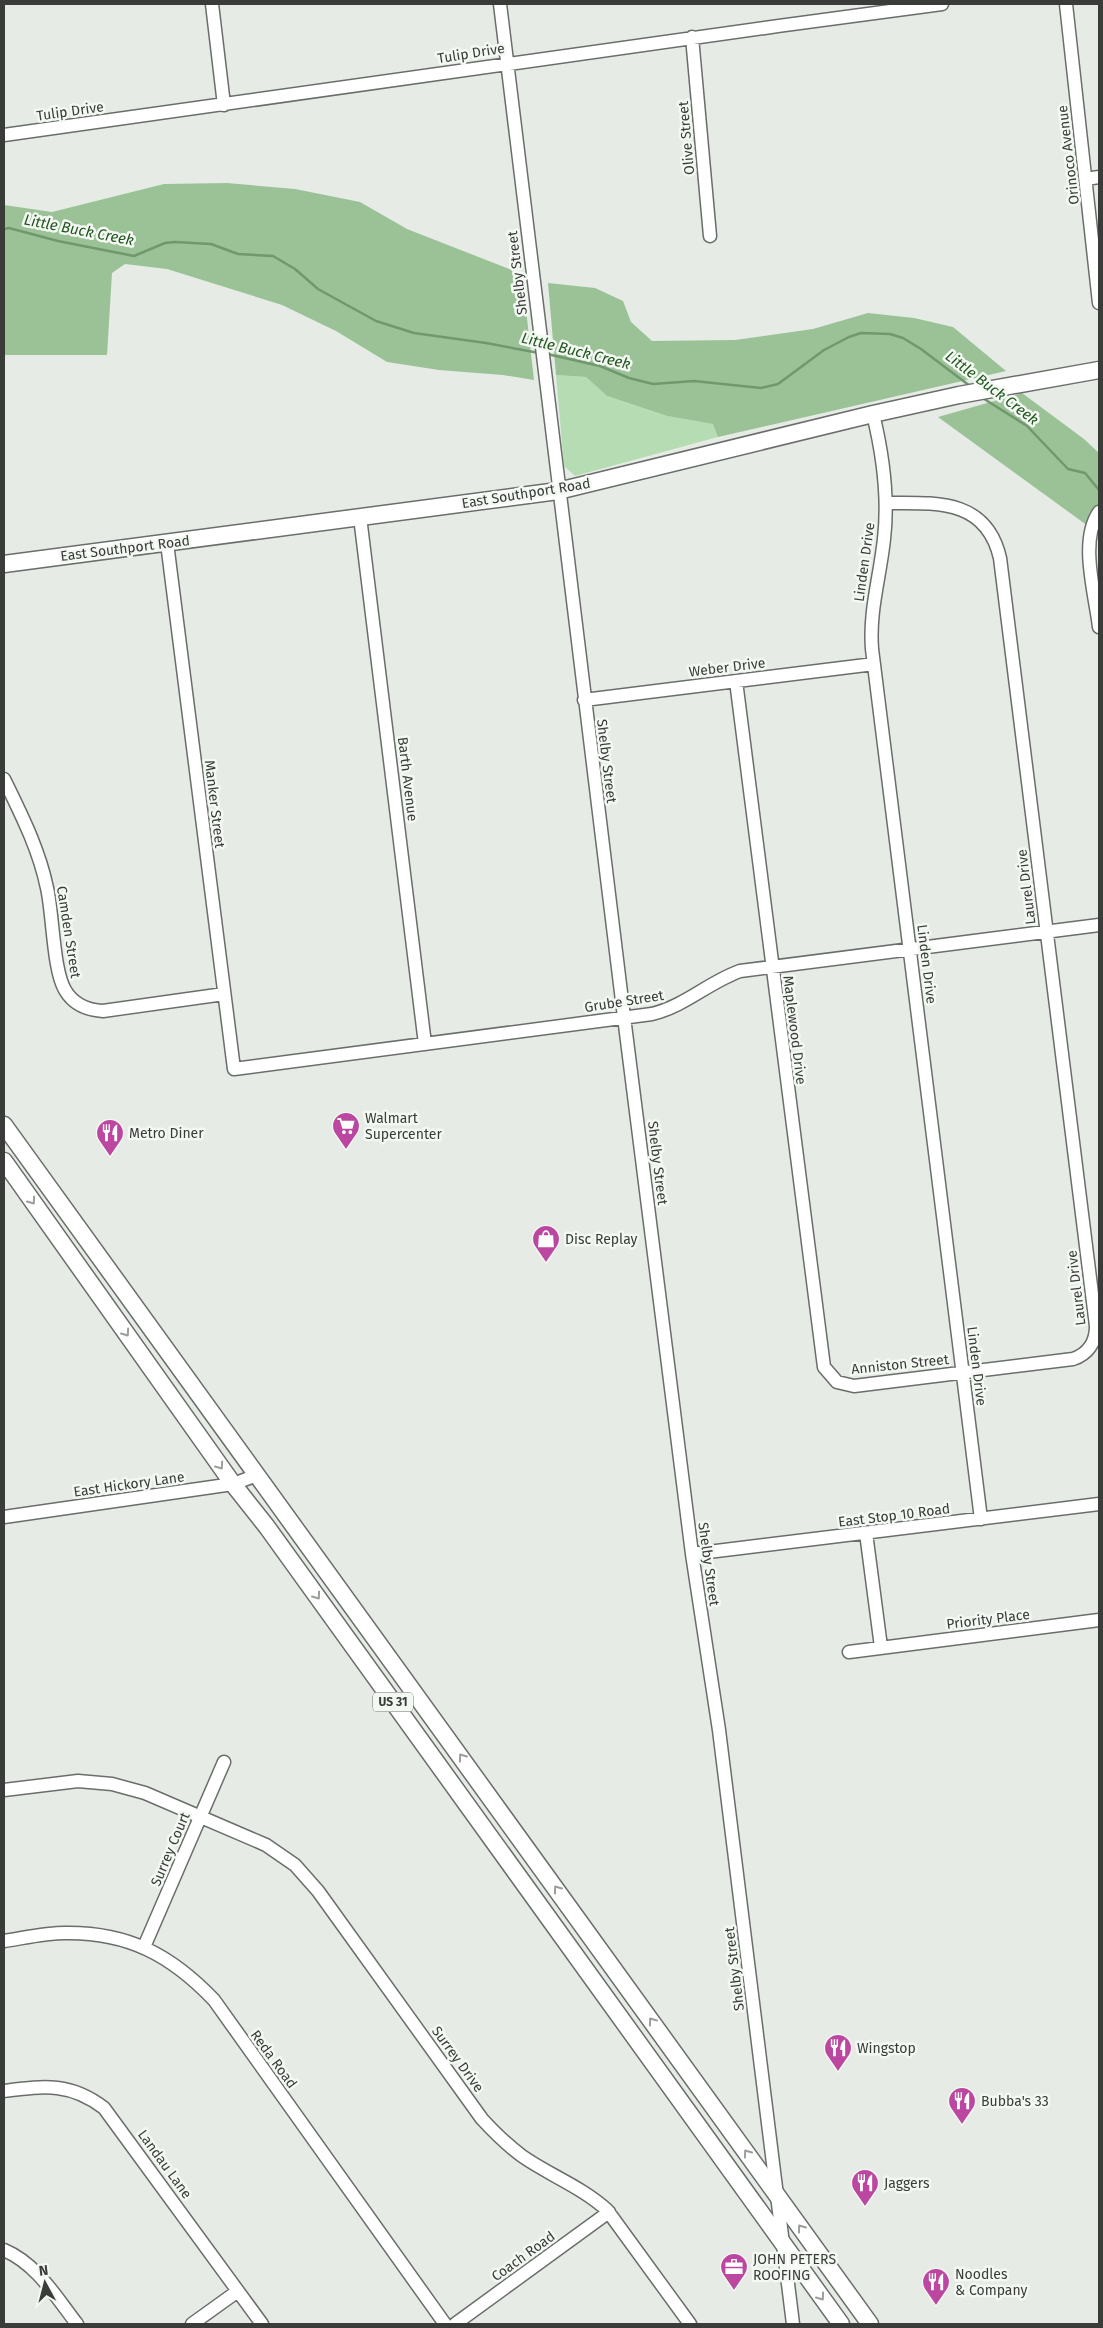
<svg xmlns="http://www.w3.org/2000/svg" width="1103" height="2328" font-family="'Fira Sans',sans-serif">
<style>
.green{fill:#b6dcb3}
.forest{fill:#9bc297}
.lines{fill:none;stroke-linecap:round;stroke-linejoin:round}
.stream{stroke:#71976e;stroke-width:2.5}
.minor-casing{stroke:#6a6e6a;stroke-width:15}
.major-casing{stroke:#6a6e6a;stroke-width:19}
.minor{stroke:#fff;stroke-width:12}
.major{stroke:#fff;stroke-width:16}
.oneway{stroke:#9c9e9c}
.labels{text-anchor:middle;stroke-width:5;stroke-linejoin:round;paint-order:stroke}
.shield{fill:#f4f8f3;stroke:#727472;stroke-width:1}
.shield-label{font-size:12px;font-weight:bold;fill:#3a3c3a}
.street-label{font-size:14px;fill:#3a3c3a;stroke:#f4f8f3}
.poi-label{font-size:14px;fill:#3a3c3a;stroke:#f4f8f3;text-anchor:start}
.water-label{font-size:15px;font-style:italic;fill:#22561f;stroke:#f4f8f3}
</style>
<rect width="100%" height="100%" fill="#e6ebe6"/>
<path class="green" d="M556 375 586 377 607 396 667 416 714 424 718 437 575 476 564 466Z"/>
<path class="forest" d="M227 183 295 189 360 202 407 229 522 274 534 380 503 375 439 370 387 362 336 331 282 305 167 269 125 264 112 273 107 355H4V205L52 212 164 184Z
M548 283 595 288 623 301 631 322 652 341 735 340 813 329 868 313 914 318 953 327 1006 371 718 437 713 424 667 416 607 396 586 377 556 375Z
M1022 393 1084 439 1099 453V534L938 417Z"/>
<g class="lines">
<path class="stream" d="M4 229 9 228 58 241 134 256 165 243 175 242 211 244 238 254 273 256 295 269 318 289 376 321 414 333 486 343 539 353
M547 354 600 366 629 378 653 384 694 381 761 388 778 384 824 350 849 337 861 333 890 334 903 338 921 349 970 386
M981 397 1027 426 1068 469 1085 473 1099 490"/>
<defs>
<path id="minor" d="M212 4 224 105
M500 4 624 1017 692 1554 719 1730 793 2324
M1066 4 1099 303
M692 37 710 236
M4 135C317 93 629 45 942 4
M1086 179 1099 177
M873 414C883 455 889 496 884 539 880 577 869 611 872 649L981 1519
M1099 512C1079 541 1095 593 1099 627
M360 517 425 1044
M167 543 234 1069 652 1014C685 1006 709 982 740 971L1099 925
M736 681 824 1367 837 1382 854 1386 1073 1359C1088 1354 1096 1342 1096 1326L1000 558C986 498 935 503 886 503
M584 700 874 664
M4 779C21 814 39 849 47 888 53 914 53 970 65 990 73 1004 87 1010 103 1011L224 994
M4 1517 233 1484 257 1475
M866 1533 881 1647
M692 1554 1099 1504
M849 1652 1099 1620
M4 1790 78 1781 112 1784 145 1793 266 1845 295 1865 318 1891 482 2119C494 2132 507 2145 522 2156 549 2175 582 2187 607 2210L690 2324
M4 1941C24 1938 45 1933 65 1933 128 1932 171 1955 214 2000L445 2324
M144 1947 224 1762
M4 2091C44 2086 70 2082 104 2108L262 2324
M4 2250C37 2264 56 2297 77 2324
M192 2324 238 2291
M455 2324 609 2212"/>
<path id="major" d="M4 564 558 491 873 414 959 395 1099 370
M4 1125 870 2324
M4 1161 233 1484 267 1527 841 2324"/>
</defs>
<use href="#minor" class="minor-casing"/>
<use href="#major" class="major-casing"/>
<use href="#minor" class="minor"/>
<use href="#major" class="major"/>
</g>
<defs><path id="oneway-chevron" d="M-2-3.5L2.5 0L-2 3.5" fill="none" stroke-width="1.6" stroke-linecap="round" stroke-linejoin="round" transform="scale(1.25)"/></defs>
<g class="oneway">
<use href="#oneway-chevron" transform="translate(32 1201) rotate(54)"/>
<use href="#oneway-chevron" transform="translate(126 1333) rotate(55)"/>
<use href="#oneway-chevron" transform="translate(220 1466) rotate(55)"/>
<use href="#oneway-chevron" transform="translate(317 1596) rotate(54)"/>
<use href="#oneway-chevron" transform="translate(462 1757) rotate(-126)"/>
<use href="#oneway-chevron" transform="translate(557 1889) rotate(-126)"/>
<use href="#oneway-chevron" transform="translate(652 2021) rotate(-126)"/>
<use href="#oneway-chevron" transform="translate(747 2153) rotate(-126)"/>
<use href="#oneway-chevron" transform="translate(801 2228) rotate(-126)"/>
<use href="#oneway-chevron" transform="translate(821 2297) rotate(54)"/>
</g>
<defs>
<symbol id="supermarket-pin" viewBox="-11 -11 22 30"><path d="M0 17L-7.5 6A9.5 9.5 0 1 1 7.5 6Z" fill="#bb47a0" stroke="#f4f8f3"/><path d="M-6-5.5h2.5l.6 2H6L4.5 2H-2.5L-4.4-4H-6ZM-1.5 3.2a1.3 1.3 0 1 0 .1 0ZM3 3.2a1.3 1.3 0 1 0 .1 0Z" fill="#fff"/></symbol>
<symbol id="restaurant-pin" viewBox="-11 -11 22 30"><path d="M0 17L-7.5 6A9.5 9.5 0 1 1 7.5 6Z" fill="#bb47a0" stroke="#f4f8f3"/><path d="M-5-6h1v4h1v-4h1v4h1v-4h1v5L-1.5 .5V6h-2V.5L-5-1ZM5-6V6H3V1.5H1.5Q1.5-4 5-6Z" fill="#fff"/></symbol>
<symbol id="shop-pin" viewBox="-11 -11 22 30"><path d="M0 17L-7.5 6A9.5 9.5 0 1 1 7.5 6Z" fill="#bb47a0" stroke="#f4f8f3"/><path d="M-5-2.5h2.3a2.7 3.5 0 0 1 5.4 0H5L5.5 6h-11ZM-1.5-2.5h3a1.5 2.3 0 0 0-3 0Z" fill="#fff"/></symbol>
<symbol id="office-pin" viewBox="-11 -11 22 30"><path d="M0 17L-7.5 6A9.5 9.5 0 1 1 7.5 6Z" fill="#bb47a0" stroke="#f4f8f3"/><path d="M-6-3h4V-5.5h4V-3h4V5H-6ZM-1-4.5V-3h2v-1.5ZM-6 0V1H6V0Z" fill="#fff"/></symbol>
</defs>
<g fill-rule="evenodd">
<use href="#supermarket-pin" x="330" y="1110" width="32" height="43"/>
<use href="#restaurant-pin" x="94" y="1117" width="32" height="43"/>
<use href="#shop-pin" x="530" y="1223" width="32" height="43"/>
<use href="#restaurant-pin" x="822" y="2032" width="32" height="43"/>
<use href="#restaurant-pin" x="946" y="2085" width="32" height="43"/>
<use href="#restaurant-pin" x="849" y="2167" width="32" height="43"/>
<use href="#office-pin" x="718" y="2251" width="32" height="43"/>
<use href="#restaurant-pin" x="920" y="2266" width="32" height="43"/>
</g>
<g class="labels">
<rect class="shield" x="373" y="1692.5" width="40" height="19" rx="4"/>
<g class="shield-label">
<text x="393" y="1706">US 31</text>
</g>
<g class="street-label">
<text transform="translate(471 53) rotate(-9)" y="5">Tulip Drive</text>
<text transform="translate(70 111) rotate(-8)" y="5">Tulip Drive</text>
<text transform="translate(686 138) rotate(-95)" y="5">Olive Street</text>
<text transform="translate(1068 155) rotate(-97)" y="5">Orinoco Avenue</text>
<text transform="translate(517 273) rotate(-97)" y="5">Shelby Street</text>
<text transform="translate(526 493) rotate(-9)" y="5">East Southport Road</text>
<text transform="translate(125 548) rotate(-7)" y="5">East Southport Road</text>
<text transform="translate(864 562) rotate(-82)" y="5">Linden Drive</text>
<text transform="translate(727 667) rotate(-7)" y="5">Weber Drive</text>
<text transform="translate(607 761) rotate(83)" y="5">Shelby Street</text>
<text transform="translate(408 779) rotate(83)" y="5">Barth Avenue</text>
<text transform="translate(215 804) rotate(83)" y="5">Manker Street</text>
<text transform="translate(1026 887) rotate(-97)" y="5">Laurel Drive</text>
<text transform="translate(69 932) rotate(81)" y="5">Camden Street</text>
<text transform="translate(927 964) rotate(83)" y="5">Linden Drive</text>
<text transform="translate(624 1001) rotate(-9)" y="5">Grube Street</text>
<text transform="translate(795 1030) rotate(83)" y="5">Maplewood Drive</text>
<text transform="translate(658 1163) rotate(83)" y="5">Shelby Street</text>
<text transform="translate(1076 1288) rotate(-97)" y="5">Laurel Drive</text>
<text transform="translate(900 1364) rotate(-6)" y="5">Anniston Street</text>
<text transform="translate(977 1366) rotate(83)" y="5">Linden Drive</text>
<text transform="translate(129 1484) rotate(-8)" y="5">East Hickory Lane</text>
<text transform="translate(894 1515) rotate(-7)" y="5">East Stop 10 Road</text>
<text transform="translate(709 1564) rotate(82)" y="5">Shelby Street</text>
<text transform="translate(988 1619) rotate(-7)" y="5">Priority Place</text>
<text transform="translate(170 1849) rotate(-67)" y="5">Surrey Court</text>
<text transform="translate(734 1969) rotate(-97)" y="5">Shelby Street</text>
<text transform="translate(274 2059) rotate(54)" y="5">Reda Road</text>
<text transform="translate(458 2059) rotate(54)" y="5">Surrey Drive</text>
<text transform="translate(165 2164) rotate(54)" y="5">Landau Lane</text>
<text transform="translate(523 2256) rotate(-36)" y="5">Coach Road</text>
</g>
<g class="poi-label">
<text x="365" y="1123">Walmart<tspan x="365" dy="16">Supercenter</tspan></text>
<text x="129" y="1138">Metro Diner</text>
<text x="565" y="1244">Disc Replay</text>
<text x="857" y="2053">Wingstop</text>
<text x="981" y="2106">Bubba's 33</text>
<text x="884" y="2188">Jaggers</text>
<text x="753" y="2264">JOHN PETERS<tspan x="753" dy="16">ROOFING</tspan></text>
<text x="955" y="2279">Noodles<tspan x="955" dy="16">&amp; Company</tspan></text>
</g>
<g class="water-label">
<text transform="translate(79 230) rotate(11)" y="5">Little Buck Creek</text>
<text transform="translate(576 351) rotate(14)" y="5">Little Buck Creek</text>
<text transform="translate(992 388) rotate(37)" y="5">Little Buck Creek</text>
</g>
</g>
<rect width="1103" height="2328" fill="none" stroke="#3a3c3a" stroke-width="10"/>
<g transform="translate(45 2283) rotate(353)" stroke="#f4f8f3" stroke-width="4" paint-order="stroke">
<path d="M0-4L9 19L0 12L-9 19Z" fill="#3a3c3a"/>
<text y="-8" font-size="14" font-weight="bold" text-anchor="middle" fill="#3a3c3a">N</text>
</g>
</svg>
